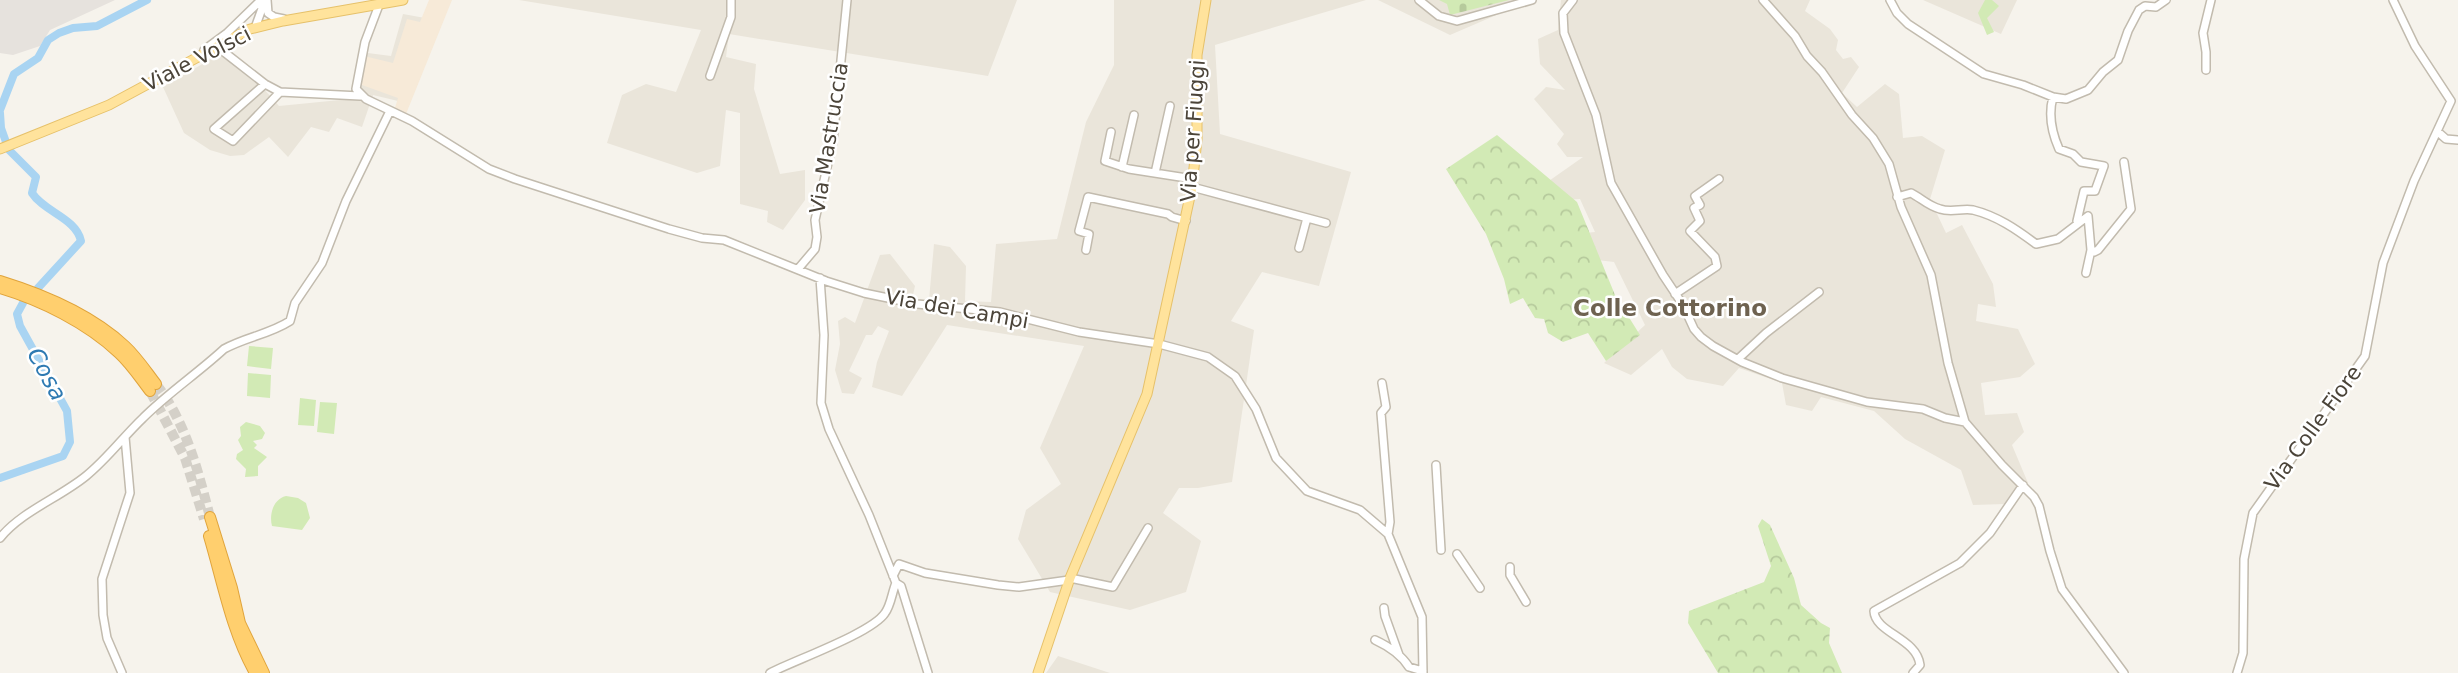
<svg xmlns="http://www.w3.org/2000/svg" width="2458" height="673" font-family="'DejaVu Sans',sans-serif">
<style>
.residential{fill:#eae5da}
.commercial{fill:#f7ead8}
.industrial{fill:#e6e2dd}
.forest{fill:url(#forest-crowns)}
.cemetery{fill:url(#cemetery-stones)}
.garden{fill:#d2eab5}
.lines{fill:none;stroke-linecap:round;stroke-linejoin:round}
.river{stroke:#a9d4f2;stroke-width:8}
.highway-tunnel{stroke:#d4d0c8;stroke-width:10;stroke-dasharray:10 5;stroke-linecap:butt}
.minor-casing{stroke:#c2bbae;stroke-width:10}
.major-casing{stroke:#e6c16a;stroke-width:11}
.highway-casing{stroke:#e0a43c;stroke-width:12}
.minor{stroke:#fff;stroke-width:7}
.major{stroke:#ffe39c;stroke-width:9}
.highway{stroke:#ffcf6e;stroke-width:10}
.labels{text-anchor:middle;stroke-width:5;stroke-linejoin:round;paint-order:stroke}
.street-label{font-size:21px;fill:#4b4439;stroke:#fff}
.neighbourhood-label{font-size:23px;font-weight:bold;fill:#6e6250;stroke:#fff}
.water-label{font-size:23px;font-style:italic;fill:#2e7ab2;stroke:#fff}
</style>
<defs>
<pattern id="forest-crowns" width="20" height="18" patternUnits="userSpaceOnUse" patternTransform="scale(1.75)"><rect width="20" height="18" fill="#d2eab5"/><path d="M2 6a3 3 0 1 1 6 0M12 15a3 3 0 1 1 6 0" fill="none" stroke="#b6ca9c"/></pattern>
<pattern id="cemetery-stones" width="16" height="16" patternUnits="userSpaceOnUse" patternTransform="scale(1.75)"><rect width="16" height="16" fill="#d2eab5"/><path d="M2 7V4a2 2 0 0 1 4 0v3zM10 15v-3a2 2 0 0 1 4 0v3z" fill="#b6ca9c"/></pattern>
</defs>
<rect width="100%" height="100%" fill="#f6f3ec"/>
<path class="residential" d="M519 0H1017L988 76 729 34 726 57 756 64 754 89 780 174 805 170V200L783 230 767 222 768 211 740 204V113L726 110 720 166 697 173 607 143 622 95 646 84 676 92 701 30Z
M1114 0H1366L1215 45 1220 134 1351 172 1319 286 1262 272 1231 321 1254 330 1232 482 1198 488H1179L1163 513 1201 541 1186 592 1130 610 1050 592 1018 539 1026 510 1061 484 1040 448 1084 346 947 325 902 396 872 387 877 362 889 331 878 326 872 335H866L849 371 862 378 854 394 842 393 835 370 840 344 838 321 845 317 855 323 880 255 890 254 915 286 912 299 929 300 934 244 950 247 966 266 965 301 991 302 996 244 1057 239 1086 122 1114 65Z
M1378 0H1531L1450 35Z
M1561 0H1810L1805 11 1830 29 1838 40 1836 50 1843 59 1851 57 1859 67 1842 93 1857 107 1885 84 1899 94 1903 138 1922 136 1945 150 1930 199 1946 233 1962 225 1993 284 1996 307 1978 304 1976 321 2018 329 2035 364 2020 377 1981 383 1985 415 2017 413 2024 432 2012 445 2028 483 2005 504 1973 505 1961 470 1905 439 1874 411 1821 397 1812 411 1786 405 1782 383 1739 368 1723 386 1687 379 1672 367 1662 349 1631 375 1604 363 1645 325 1614 262 1563 256V235L1595 232 1580 199 1562 200 1546 183 1583 157H1567L1557 144 1564 134 1534 99 1546 87 1565 90 1540 64 1538 39 1558 30Z
M1923 0H2017L2001 34Z
M403 14 425 18 398 101 373 95 362 127 337 118 329 132 311 127 288 157 269 137 244 155 230 156 210 150 184 133 163 87 228 49 279 106 350 99 360 52 391 56Z
M1058 656 1110 673H1046Z"/>
<path class="commercial" d="M429 0H452L406 114 395 108 398 98 362 85 364 56 393 63 407 19 420 22Z"/>
<path class="industrial" d="M0 0H115L50 30 40 46 13 55 0 53Z"/>
<path class="forest" d="M1497 135 1577 202 1615 295 1640 335 1606 361 1588 333 1563 342 1548 333 1544 319 1535 318 1523 298 1510 304 1504 279 1486 234 1446 169Z
M1762 519 1770 525 1794 578 1801 605 1821 623 1830 628 1829 643 1842 673H1718L1688 623 1689 611 1764 582 1771 566 1758 526Z"/>
<path class="cemetery" d="M1439 0H1509L1450 15 1447 4Z"/>
<path class="garden" d="M1985 0H1992L1999 6 1987 18 1994 32 1987 35 1978 13Z
M249 346 273 348 271 369 247 366Z
M248 373 271 375 270 398 247 396Z
M300 398 316 400 314 426 298 425Z
M320 402 337 403 334 434 317 432Z
M246 422 260 426 265 433 262 439 253 441 257 445 254 448 267 457 258 466V476L245 477 246 469 236 459 237 454 243 450 238 440 241 436 240 427Z
M286 496 298 498 306 503 310 518 302 530 272 526C269 515 273 499 286 496Z"/>
<g class="lines">
<path class="river" d="M0 110 14 74 38 58 48 40 59 33 73 28 97 26 147 0
M0 113 1 128 6 142
M9 150 36 177 32 193C44 212 76 218 81 241L38 288
M0 478 63 456 70 442 67 411 20 326 17 314 23 303"/>
<path class="highway-tunnel" d="M156 384C186 422 198 471 210 517
M150 391 185 458 204 519"/>
<defs>
<path id="minor" d="M267 0 268 13 274 17 284 19
M1419 0 1439 16 1457 21 1532 0
M1573 0 1563 13 1564 33 1596 115 1611 183 1663 275 1683 305 1694 329 1701 337 1713 346 1742 362 1782 378 1867 402 1923 409 1945 418 1965 422 1948 363 1931 275 1901 207 1889 164 1873 138 1852 115 1822 72 1807 56 1795 36 1763 0
M1890 0 1897 13 1908 24 1984 74 2023 85 2053 97 2066 99 2088 90 2103 72 2118 60 2128 31 2139 10 2145 6 2156 7 2166 0
M379 5 365 42 356 89 366 99 412 121 489 169 515 179 669 229 702 238 724 240 826 281 864 293 917 304 1000 312 1079 332 1159 344 1208 357 1235 376 1256 409 1276 458 1307 491 1360 510 1388 534 1422 617 1423 673
M255 28 265 0
M204 50 227 33 261 0
M224 52 265 84 280 92 360 96
M2206 70V52L2203 33 2211 0
M710 76 731 17V0
M265 84 214 129 233 141 280 92
M2053 97C2048 115 2052 133 2059 149L2073 154 2081 162 2104 166 2095 191H2084L2077 221
M1111 132 1105 161 1129 169 1193 179
M2438 132 2446 139 2458 140
M1122 167 1134 115
M1155 173 1170 106
M1192 187 1326 223
M1897 197 1911 193C1921 198 1928 206 1940 209 1951 213 1962 208 1973 210 1997 216 2016 229 2036 244L2058 239 2088 216 2091 250 2086 273
M1299 248 1307 218
M1086 250 1089 234 1079 231 1088 197 1168 214 1172 217 1186 221
M2091 250 2094 252 2098 250 2131 209 2124 162
M798 269 815 249 817 237 815 220 833 141 847 0
M1675 294 1717 266 1715 257 1690 231 1700 221 1694 208 1700 205 1695 196 1719 179
M1738 359 1766 333 1819 292
M1382 383 1386 407 1381 413 1390 522 1388 534
M1965 422 2002 465 2034 497 2039 506 2050 551 2062 589 2124 673
M1436 465 1441 550
M0 538C22 511 59 498 86 476 108 458 123 437 143 418 168 393 198 373 224 349 246 337 270 334 290 321L295 303 322 263 346 201 390 111
M1457 554 1480 588
M1510 567V575L1526 602
M893 576 899 564 925 573 998 585 1019 587 1069 580
M1070 578 1113 587 1148 528
M896 583 901 586 928 673
M1384 608 1385 616 1399 655
M1375 640C1388 646 1402 656 1409 667L1423 671
M122 673 107 638 103 615 102 579 130 493 125 437
M770 673C795 660 872 633 885 613 891 605 892 592 896 583L869 515 829 429 821 403 824 335 820 278
M1913 673 1920 665C1917 638 1875 633 1874 611L1960 563 1990 533 2023 485
M2237 673 2243 653 2244 559 2253 513 2365 356 2383 263 2414 181 2451 101 2415 46 2393 0"/>
<path id="major" d="M0 149 109 105 250 29 283 21 403 0
M1038 673 1070 578 1147 394 1192 187 1197 139V55L1206 0"/>
<path id="highway" d="M0 281C42 294 92 315 125 346 137 357 146 371 156 384
M0 288C41 300 87 323 119 353 131 364 140 378 150 391
M210 517 232 588 240 623 264 673
M209 536C223 583 231 630 255 673"/>
</defs>
<use href="#minor" class="minor-casing"/>
<use href="#major" class="major-casing"/>
<use href="#highway" class="highway-casing"/>
<use href="#minor" class="minor"/>
<use href="#major" class="major"/>
<use href="#highway" class="highway"/>
</g>
<g class="labels">
<g class="street-label">
<text transform="translate(197 59) rotate(-27)" y="7">Viale Volsci</text>
<text transform="translate(1193 131) rotate(-86)" y="7">Via per Fiuggi</text>
<text transform="translate(829 138) rotate(-81)" y="7">Via Mastruccia</text>
<text transform="translate(957 309) rotate(10)" y="7">Via dei Campi</text>
<text transform="translate(2313 428) rotate(-54)" y="7">Via Colle Fiore</text>
</g>
<g class="neighbourhood-label">
<text x="1670" y="316">Colle Cottorino</text>
</g>
<g class="water-label">
<text transform="translate(47 374) rotate(61)" y="8">Cosa</text>
</g>
</g>
</svg>
